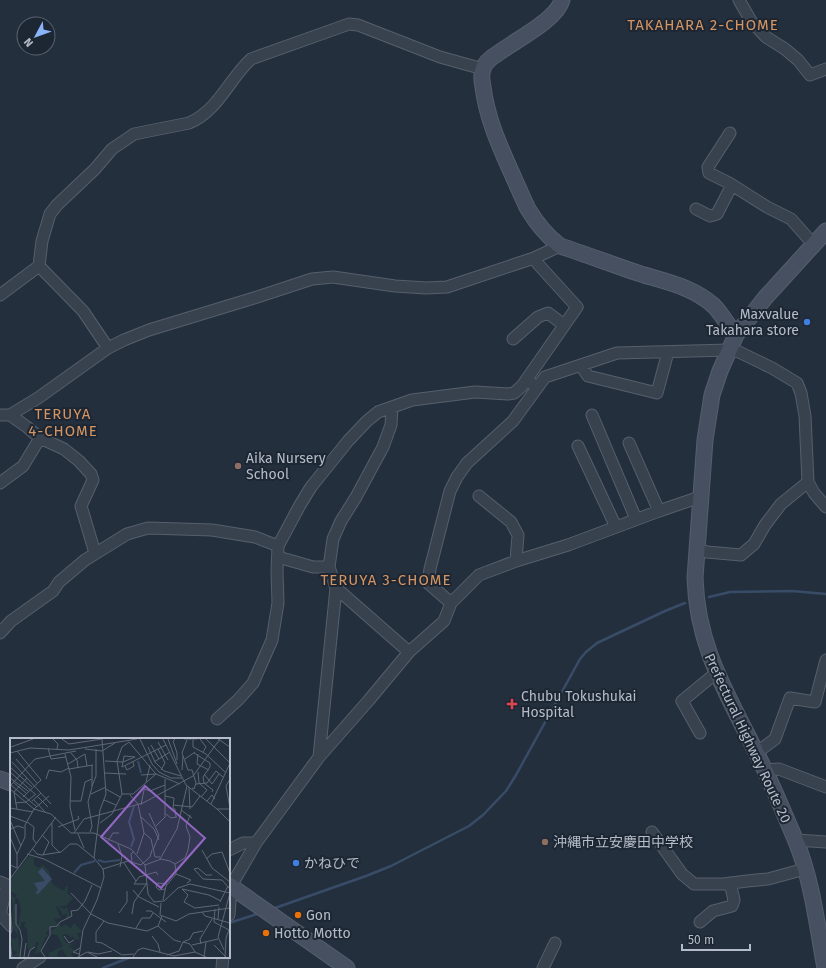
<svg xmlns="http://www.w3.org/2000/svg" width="826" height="968" font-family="'Fira Sans','Noto Sans JP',sans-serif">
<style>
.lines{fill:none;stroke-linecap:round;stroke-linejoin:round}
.stream{stroke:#394c67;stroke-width:2.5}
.street-casing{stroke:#565f6c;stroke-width:13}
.secondary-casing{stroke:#565f6c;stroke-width:17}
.street{stroke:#38414e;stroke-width:11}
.secondary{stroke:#465061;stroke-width:15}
.shop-dot{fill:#3f7fe0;stroke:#1d2633;stroke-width:1.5}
.education-dot{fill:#8d6e63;stroke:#1d2633;stroke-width:1.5}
.health-dot{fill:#e0444e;stroke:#1d2633;stroke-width:1.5}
.food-dot{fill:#e8710a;stroke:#1d2633;stroke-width:1.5}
.labels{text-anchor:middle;stroke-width:4;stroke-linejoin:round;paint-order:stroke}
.poi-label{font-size:14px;fill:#b4bcc9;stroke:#1d2633;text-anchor:start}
.street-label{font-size:14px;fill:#b4bcc9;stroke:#1d2633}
.neighbourhood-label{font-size:15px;letter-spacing:1px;fill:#d59563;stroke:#1d2633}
.inset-river{fill:none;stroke:#394c67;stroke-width:2}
.inset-road{fill:none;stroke:#5e6776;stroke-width:1}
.view{fill:#9266c3;fill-opacity:0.15;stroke:#9266c3;stroke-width:2}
.inset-edge{fill:none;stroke:#b4bcc9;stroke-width:2}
</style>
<rect width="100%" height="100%" fill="#242f3e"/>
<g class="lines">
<path class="stream" d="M709 597 730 592 792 591 826 594
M275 908 366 876 391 866 469 826 483 815 506 791 516 775 580 659 586 652 597 643 665 611 685 603
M229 923 257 914
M103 968 131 957"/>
<defs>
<path id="street" d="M739 0 751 21 766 37 785 49 798 60 810 75 826 69
M730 133 708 167 709 173 729 183 767 207 791 219 814 245
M696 209 710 216 717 214 732 185
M39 266 83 311 108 348
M0 295 39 266 42 241 50 214 57 205 95 169 112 149 134 134 189 123C218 111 229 79 251 59L349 24 358 25 440 57 483 69
M513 339 538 317 548 313 564 325
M581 366 588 376 657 393 668 352
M537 388 545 377 617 353 729 350 739 352 772 368 797 383 801 393 805 416 808 482 814 493 826 507
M0 415H10L38 398 108 348 124 340 149 330 254 298 312 279 333 277 395 286 426 288 447 287 534 258 560 246
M10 415 27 427 40 438 64 449 79 461 91 474 93 480 81 506 95 553
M592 415 636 519
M629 443 659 511
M578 446 616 527
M0 483 23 466 40 438
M479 496 511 522 518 535 516 561
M697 549 707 552 741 555 754 544 765 525 781 504 808 482
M278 557 313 567H329
M336 588 409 652
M451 603 428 583 430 569 450 491 457 477 467 463 513 421 537 388 531 383
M0 633 11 621 53 591 59 582 85 560 127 534 148 528 212 530 255 537 278 546
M217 719 238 700 253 683 272 640 278 603 277 571 278 546 300 505 311 487 348 441 367 421 378 412 412 400 475 392 508 394 514 393 522 386 577 307 538 264 534 258
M700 733 682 701 716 673
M756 753 775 739 790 698 815 702 826 660
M319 757 336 588 329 567 333 539 341 521 356 497 383 447 391 425 392 407
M764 770 779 769 826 787
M652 832 682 874 694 884H724L747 881 768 879 805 869
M796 840 826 842
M229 850 243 843H256
M0 882 7 885 1 910V915L11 926
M229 915 231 886 256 843 319 757 369 700 409 652 444 621 451 603 479 575 516 561 568 545 659 511 700 497
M700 922 713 911 732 906 734 900 730 883
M23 968 40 957
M222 968 223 957
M543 968 555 943"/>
<path id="secondary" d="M562 0C557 20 514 41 497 54 492 57 485 62 483 69 481 74 482 82 483 87 487 119 500 147 513 176 518 187 523 199 528 209 537 224 547 236 560 246 588 255 616 266 644 275 668 282 695 288 714 306 722 314 728 326 736 335
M0 779 11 783
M229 885 347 968
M825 968C817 925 812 879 795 839 782 808 769 777 754 748 725 690 697 645 695 578L705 440 712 395 720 371 736 335 765 298 826 231"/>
</defs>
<use href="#street" class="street-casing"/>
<use href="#secondary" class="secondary-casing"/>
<use href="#street" class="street"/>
<use href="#secondary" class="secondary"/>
</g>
<g class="shop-dot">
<circle cx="807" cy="322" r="4"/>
<circle cx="296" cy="863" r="4"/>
</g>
<g class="education-dot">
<circle cx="238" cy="466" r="4"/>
<circle cx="545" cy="842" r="4"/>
</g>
<path class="health-dot" d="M510 698h4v4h4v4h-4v4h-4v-4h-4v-4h4z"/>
<g class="food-dot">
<circle cx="298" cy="915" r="4"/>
<circle cx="266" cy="933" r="4"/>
</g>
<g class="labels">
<g class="poi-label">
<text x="799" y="319" text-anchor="end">Maxvalue<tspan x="799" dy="16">Takahara store</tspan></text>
<text x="246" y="463">Aika Nursery<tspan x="246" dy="16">School</tspan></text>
<text x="521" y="701">Chubu Tokushukai<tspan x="521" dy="16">Hospital</tspan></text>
<text x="553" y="847">沖縄市立安慶田中学校</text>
<text x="304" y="868">かねひで</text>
<text x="306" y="920">Gon</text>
<text x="274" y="938">Hotto Motto</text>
</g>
<g class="street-label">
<text transform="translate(748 738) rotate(65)" y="5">Prefectural Highway Route 20</text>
</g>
<g class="neighbourhood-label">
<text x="703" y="30">TAKAHARA 2-CHOME</text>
<text x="63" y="419">TERUYA<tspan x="63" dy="17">4-CHOME</tspan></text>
<text x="386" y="585">TERUYA 3-CHOME</text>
</g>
</g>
<g transform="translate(10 738)">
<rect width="220" height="220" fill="#242f3e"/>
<path d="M19 118 24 119V127L29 130 33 127 39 133 42 145 48 150 54 153 56 148 58 149 57 155 63 160 56 168H49L54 171 57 169 60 179 56 180 57 175 53 177 48 168 46 169 51 180 44 181 48 186 42 188 36 195 38 198 35 200 30 214 25 216 29 204H26L25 210 18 211 17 191 14 188 16 184H11V190L8 188 11 171 8 160 5 161 10 218 3 219 7 214 3 212 0 198 5 202 8 198 3 189V166L0 156 5 160 7 157 0 153V143ZM64 185 71 192V195H67L70 201 66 202 62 198 58 202 60 199 57 196 52 197 56 205 64 207 59 208 64 212 61 216 63 219H57L53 212H49L47 218 53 219H39V215L53 208 47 197 41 196V191L43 192 49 186 52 189 54 186 61 190Z" fill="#263c3f"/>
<path d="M32 130 42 141 28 156 25 155 28 152 24 145 35 143 28 134Z" fill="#394c67"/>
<path class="inset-river" d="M128 23 131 35M121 109 124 101 119 84 124 68M88 122 94 124 110 122M64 135 71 127 85 123"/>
<path class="inset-road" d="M43 1 48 6 47 11M52 1 59 6 92 1M130 1 142 26 149 34 161 40H172M153 1 176 47 207 71 220 84M158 1 167 26M165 1 163 3 167 15V22M174 1H187M190 1 196 9 193 14M196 1 220 25 201 66M208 1 220 9M177 2 172 15 178 32H182L186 45 184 51 182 50M183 2V9L196 16 216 35M119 4 146 36M148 4 158 22M141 7 149 21M1 9 23 1M138 9 145 24 154 33 171 38M38 10 41 21 56 19M75 11 92 13 105 5M148 11 155 25 151 32M7 13 31 42 13 59M0 15 20 10 59 12 127 1M61 15 67 22 68 30M184 15 200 25V29L193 39 194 45 203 52 202 54M55 16 61 39 60 69 65 92M75 16 77 28M188 16 187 26 199 32M125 19 114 18 112 29 156 7M6 21 27 45M175 21 185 14M95 23 113 24 125 19M2 24 41 66M144 24 160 14M58 26 75 16M115 28 117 32 124 28 123 24M0 29 22 49M59 31 83 27M172 32 173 18M0 34 25 56M188 34 189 45 197 52 191 59M95 35 116 36M194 36 202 46 209 36M131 37 146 36 170 46M0 40 18 53M36 41 39 32 51 34 59 30M220 41 216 48 220 70M3 44 16 55M136 44 140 27M186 46 197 45 206 33 213 39M1 47 27 69M0 48 25 21 66 13M82 48 86 38V11M179 49 180 71M0 51 24 71 41 76 61 95H84L121 111 135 127 138 156 144 164 154 163 168 150 180 146 220 155M96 51 110 59M134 51 140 53 155 47M81 56 96 49M112 56H123L146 36M120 57 128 66 134 95 127 116M27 58 38 69M155 58 164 60 163 71H165L166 79M24 62 35 74M94 62 106 67M22 63 31 55M60 63H71L75 44 82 41M197 63 202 57 205 61M5 65 16 64 26 56M131 67 135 47M163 67 182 69 190 58M0 70 23 74M7 71 4 54 17 40M207 71H220M171 72 182 80M139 75 149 97 143 112M156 76 161 80 167 79M0 78 16 84M131 79 144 91 149 102M0 82 11 108M17 84 24 89 23 101 26 105M42 85V107L50 115M90 85 102 76 112 56 107 23 112 9 119 4M146 88 155 79V41M48 89 69 81 68 78M0 91 8 88 14 90M80 94 82 88 78 64 82 49V27M64 95 74 81 133 65 183 38 210 1M134 95 141 101 145 119H150M68 96 74 110M32 97 39 104 33 117M0 99 7 116M98 103 103 95H109M108 106 112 118 110 129M22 110 27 116 32 117 51 114 60 106H67L84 120M192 112 202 130 220 144M17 116 34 121 91 150M150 121 167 91 177 48M196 121 202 116 212 114 220 135M122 124 121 116 124 113M114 125 126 143M165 126 175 120 178 112 180 99 176 88 180 77M0 127 7 130V116L15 99V87L24 71 39 58M135 127 151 121 160 123 165 126 166 136 181 142 177 145M93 131 118 123 131 127 140 119 142 112M136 137 146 134 148 137M202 137H196L188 130 184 131 193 141 212 142M0 141 46 79M212 142 220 151M136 146H124L129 139 136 137M155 151 149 152 146 149 147 145 157 146M123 152 129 159 149 169M61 155 81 176M153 162 156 148 166 136M210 164 218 148M0 165 2 192 0 198M151 165 150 177 166 183 179 176 220 170M6 166V186L10 192 12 201 10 219M209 167 185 170 174 164 178 157 172 151 199 157 211 163M205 171 204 184 219 192M136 173H141L156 184M192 174 195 178 220 185M109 175 117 164V153M81 176 98 185 137 193 148 188 152 178M122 176 124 164 137 145M208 181 209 169M94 183 86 194V204L92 205 112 217 124 216M148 188 164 202 171 204M126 190 132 180H140L143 175M54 198 59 205 64 202M142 198 148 206 150 214M0 202 2 219M173 204 180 201 183 195 193 193M191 206 190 201 202 181M182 207 208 201M204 207 216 219M214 212 208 199 220 155M78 214 88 216 102 213M69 216 63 214 70 210M157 217 169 213 173 204 180 206 185 214M14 219 16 205M18 219 20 212 25 209M35 219 31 213 40 197V189L47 188 50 184 62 178 61 173 68 172 75 163 82 147M68 219 77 214 87 219M69 219 73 192 87 162 94 139 93 131 84 120 90 72 96 56 92 1M123 219 128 212 133 210 164 218 185 214 196 219M194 219 196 204M215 219 216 200 220 189"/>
<path class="view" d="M135 48 195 100 151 150 91 99Z"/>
<rect width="220" height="220" class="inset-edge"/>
</g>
<g transform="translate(36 36) rotate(229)"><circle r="19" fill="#1d2633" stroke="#59626f"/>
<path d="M0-3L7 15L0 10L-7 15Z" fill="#8ab4f8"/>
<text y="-6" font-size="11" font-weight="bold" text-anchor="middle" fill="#b4bcc9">N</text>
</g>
<path d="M682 944v6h68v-6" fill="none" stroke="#b4bcc9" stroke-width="2"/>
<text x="688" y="944" font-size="12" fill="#b4bcc9" stroke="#1d2633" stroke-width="3" paint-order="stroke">50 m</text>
</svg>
